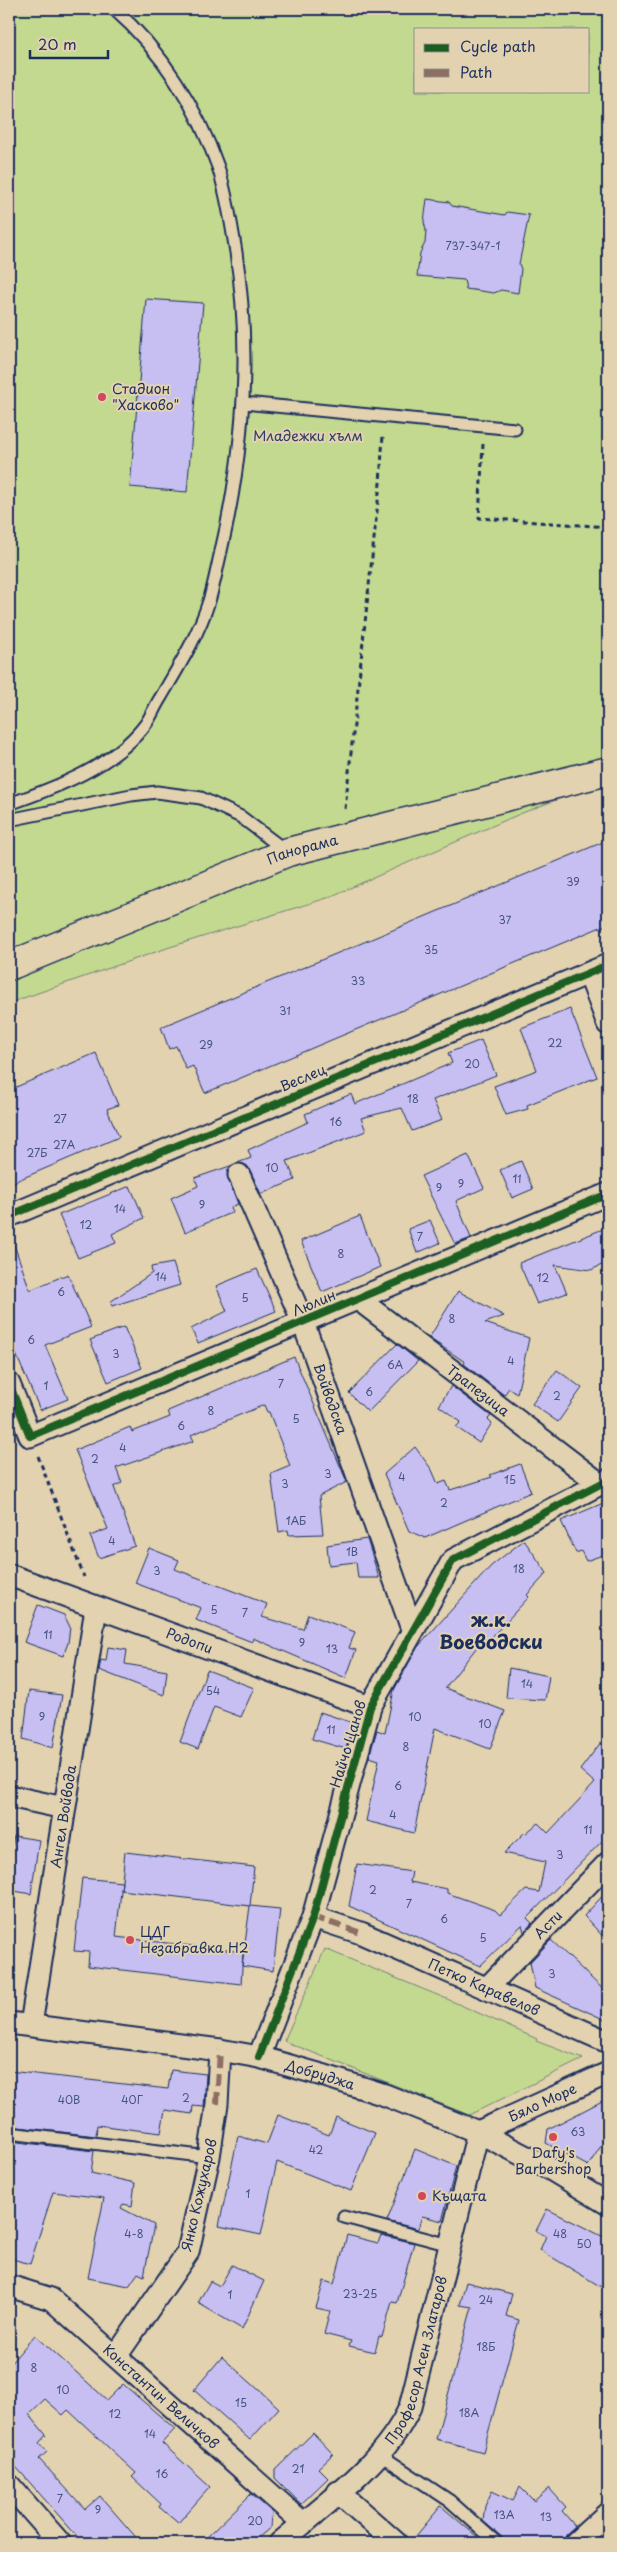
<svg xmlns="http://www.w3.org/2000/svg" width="617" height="2552" font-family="'Playpen Sans',sans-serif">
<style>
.green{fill:#c3d98f;stroke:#6f8476;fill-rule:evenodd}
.building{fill:#c7bff1;stroke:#1b2f5e}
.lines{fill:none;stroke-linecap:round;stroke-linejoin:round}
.lane-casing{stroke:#1b2f5e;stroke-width:15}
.street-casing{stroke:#1b2f5e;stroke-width:25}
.secondary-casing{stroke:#1b2f5e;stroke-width:31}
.path{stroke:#1b2f5e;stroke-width:3;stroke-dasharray:5 4;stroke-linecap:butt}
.lane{stroke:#e3d2af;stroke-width:11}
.street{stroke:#e3d2af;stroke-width:21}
.secondary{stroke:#e3d2af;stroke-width:28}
.quiet{stroke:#8d6e63;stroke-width:6;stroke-dasharray:12 6;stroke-linecap:butt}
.cycleway-casing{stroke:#e3d2af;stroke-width:11}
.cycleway{stroke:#1b5e20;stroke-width:8}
.poi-dot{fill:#d1495b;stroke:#e3d2af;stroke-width:2}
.labels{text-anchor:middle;stroke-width:4;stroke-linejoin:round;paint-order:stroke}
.number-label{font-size:11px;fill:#465383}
.poi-label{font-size:14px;fill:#1b2f5e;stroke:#e3d2af;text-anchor:start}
.park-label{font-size:14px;fill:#2c4063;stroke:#e3d2af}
.street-label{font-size:14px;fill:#1b2f5e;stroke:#e3d2af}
.district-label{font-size:19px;font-weight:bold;fill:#1b2f5e;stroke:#e3d2af}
</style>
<rect width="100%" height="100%" fill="#e3d2af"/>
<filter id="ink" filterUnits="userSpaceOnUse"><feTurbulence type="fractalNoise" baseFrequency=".02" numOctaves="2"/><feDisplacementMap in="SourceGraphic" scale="10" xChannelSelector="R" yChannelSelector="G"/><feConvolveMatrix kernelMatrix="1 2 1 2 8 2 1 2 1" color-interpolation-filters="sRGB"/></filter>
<g filter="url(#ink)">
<path class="green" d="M9 9H608V780L522 813 327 898 170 947 9 1003ZM416 29H588V91H416Z
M325 1949 447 1999 537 2039 536 2041 583 2059 469 2115 284 2041Z"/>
<path class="building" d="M427 199 449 202 452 206 505 215 507 212 529 215 519 264 521 269 518 293 501 290 494 293 466 289 464 280 417 276 420 253 425 243 426 231 424 222Z
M146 299 203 303 187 492 130 487Z
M608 840V924L205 1093 193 1066 186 1069 176 1046 169 1049 161 1027Z
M570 1009 597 1077 527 1105 528 1109 506 1115 494 1086 537 1070 521 1028Z
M481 1040 496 1075 433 1100 442 1120 412 1131 402 1108 361 1118 366 1131 287 1161 295 1180 261 1194 250 1170 246 1165 237 1163 251 1158 248 1150 308 1122 305 1114 351 1094 355 1104 452 1063 448 1053Z
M96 1053 118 1105 107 1109 119 1137 9 1184V1090Z
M468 1155 484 1188 456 1201 471 1238 455 1244 421 1176Z
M521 1161 533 1189 512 1198 500 1170Z
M233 1165 227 1174 238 1204 231 1207 233 1212 185 1232 171 1198 198 1186 195 1178Z
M130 1186 144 1218 112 1234 116 1243 78 1258 59 1215Z
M360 1216 380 1267 322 1292 301 1241Z
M430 1220 440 1243 417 1253 408 1229Z
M608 1227V1262L591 1270 555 1265 567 1293 537 1304 519 1263Z
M9 1239H12L30 1290 68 1274 91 1327 45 1345 68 1399 40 1410 9 1338Z
M173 1263 180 1285 112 1306 110 1302 152 1273 151 1267Z
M257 1269 276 1311 198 1343 191 1329 227 1311 216 1286Z
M458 1291 504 1316 485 1323 529 1338 517 1394 509 1388 504 1395 464 1364 465 1362 429 1338Z
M124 1327 142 1368 108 1382 90 1340Z
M397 1344 418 1361 368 1412 349 1393Z
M294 1357 347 1482 319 1496 323 1534 289 1535 288 1530 279 1532 271 1474 290 1466 269 1412H267L264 1405 191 1435 194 1441 116 1468 122 1483 114 1487 135 1546 99 1558 90 1536 108 1529 75 1450 130 1427 132 1432 170 1417 168 1411Z
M557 1370 582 1388 558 1422 532 1404Z
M451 1386 491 1416 488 1419 492 1423 479 1443 456 1427 461 1422 439 1406Z
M415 1447 432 1470 438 1484 446 1481 450 1490 492 1477 490 1475 520 1464 531 1492 425 1538 409 1531 384 1474Z
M608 1501V1553L586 1561 581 1551 576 1553 561 1521Z
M367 1539 379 1578H358L356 1562 329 1565 327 1545Z
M524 1540 547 1573 527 1595 529 1597 488 1641 484 1638 445 1688 505 1711 490 1749 435 1728 414 1833 366 1821 379 1760 369 1757 377 1730 385 1733 394 1690 417 1648 491 1566Z
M149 1548 179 1560 175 1569 267 1604 262 1617 303 1629 308 1614 355 1632 349 1648 356 1650 346 1678 253 1638 252 1642 196 1620 201 1608 135 1583Z
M38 1605 64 1615 70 1627 68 1643 63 1656 24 1642Z
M108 1647 127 1650 125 1664 167 1671 164 1695 99 1670 101 1660 106 1661Z
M509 1668 549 1676 545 1700 506 1698Z
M207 1670 254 1688 241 1717 214 1707 198 1749 180 1742Z
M29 1691 62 1695 53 1748 23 1739Z
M320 1712 353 1723 346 1749 312 1739Z
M608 1733V1835L527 1918 532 1923 524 1932 522 1925 480 1966 349 1906 357 1864 412 1872 410 1882 447 1889V1893L495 1910 500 1915 526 1890 539 1892 545 1862 504 1853 524 1833 525 1834 538 1823 548 1833 595 1783 580 1770Z
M14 1836 39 1840 31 1894 9 1890V1863Z
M125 1852 254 1867 250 1906 121 1890Z
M82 1878 122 1882 116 1937 243 1952 241 1984 88 1966 89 1952 74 1951Z
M608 1890V1942L584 1916Z
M250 1906 280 1909 273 1971 242 1966Z
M551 1940 608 1994V2021L535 1988 530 1962Z
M171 2070 206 2074 204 2107 193 2106 192 2114 165 2110 161 2133 97 2125 96 2136 9 2126V2071L168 2089Z
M608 2098V2135L588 2166 546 2143 548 2129Z
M278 2115 329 2135 336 2117 375 2133 351 2191 277 2162 261 2235 219 2226 238 2136 267 2144Z
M9 2141 94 2151 91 2173 135 2183 132 2206 123 2204 121 2208 154 2225 144 2276 138 2273 129 2286 88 2278 104 2198 53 2192 30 2264 9 2258Z
M415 2149 456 2166 442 2221 422 2216 418 2229 387 2221Z
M547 2209 608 2239V2291L540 2250 546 2236 536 2231Z
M347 2235 378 2243 381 2235 414 2243 397 2303 392 2302 382 2337 379 2336 375 2352 349 2346 351 2341 324 2334 330 2311 316 2308 324 2281 334 2284Z
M232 2265 264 2281 242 2329 198 2303 210 2281 220 2286Z
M466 2282 512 2294 506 2316 519 2320 483 2452 436 2439 472 2307 460 2305Z
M35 2335 107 2400 123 2384 175 2429 162 2443 210 2487 178 2523 159 2507 161 2504 132 2477 136 2473 68 2410 63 2415 45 2399 29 2414 46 2435 39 2443 47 2452 39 2459 85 2509 100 2496 141 2543H83L9 2459V2365Z
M222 2357 279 2408 250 2440 194 2390Z
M313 2433 333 2454 318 2468 328 2478 301 2504 275 2478V2470Z
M520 2487 534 2501 549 2488 566 2507 562 2511 575 2526 566 2534 563 2543H504L502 2537 483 2521 485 2506 492 2491 513 2501Z
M251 2494 272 2512 271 2527 252 2543H201Z
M441 2506 481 2540 486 2543H410Z"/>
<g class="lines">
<defs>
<path id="lane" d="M244 403 515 429
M9 804C55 788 114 766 145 725 151 717 155 706 161 697 179 666 198 636 209 601 214 585 217 568 221 551 245 448 252 345 234 240 230 216 226 191 218 167 197 107 162 51 114 9
M9 820 131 795 157 792 201 798 241 817 286 851
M9 2133 209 2157
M344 2217 450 2245
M379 2454 450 2501 497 2543"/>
<g id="street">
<path d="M589 973 608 1024"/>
<path id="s1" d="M239 1175 303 1322 412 1629"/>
<path d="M9 1216 608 965"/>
<path id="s2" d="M358 1299 599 1483"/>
<path d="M9 1384 30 1436 608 1194"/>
<path id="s3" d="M9 1575 370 1707"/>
<path d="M9 1796 64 1808"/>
<path id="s4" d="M313 1917 361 1933 608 2042"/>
<path id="s5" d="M487 1988 608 1863"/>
<path id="s6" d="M9 2023 220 2050 259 2057 322 2075 385 2095 478 2132 552 2170 608 2204"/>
<path id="s7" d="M31 2025 96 1608"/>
<path d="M259 2057 313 1917 370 1707 453 1560 608 1480"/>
<path id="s8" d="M478 2132 608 2073"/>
<path id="s9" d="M9 2286 51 2299 303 2523"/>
<path d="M117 2355 188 2252 209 2157 217 2104 220 2050"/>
<path d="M9 2485 60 2543"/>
<path d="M338 2492 396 2543"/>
<path id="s10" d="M280 2543C324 2505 386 2462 410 2407L478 2132"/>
<path d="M575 2543 608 2513"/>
</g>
<g id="secondary">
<path id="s11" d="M9 966 288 852 608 771"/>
</g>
</defs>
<use href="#lane" class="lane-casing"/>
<use href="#street" class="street-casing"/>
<use href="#secondary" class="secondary-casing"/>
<path class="path" d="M483 444 479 518 608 527
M345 809 380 483 383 435
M38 1456 84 1577"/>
<use href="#lane" class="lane"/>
<use href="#street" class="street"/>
<use href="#secondary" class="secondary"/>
<path class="quiet" d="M313 1917 361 1933
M217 2104 220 2050"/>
<defs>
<path id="cycleway" d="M9 1216 608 965
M9 1384 30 1436 608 1194
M259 2057 313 1917 370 1707 453 1560 608 1480"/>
</defs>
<use href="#cycleway" class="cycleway-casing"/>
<use href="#cycleway" class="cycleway"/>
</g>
</g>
<g class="poi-dot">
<circle cx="102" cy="397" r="5"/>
<circle cx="130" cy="1940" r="5"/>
<circle cx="553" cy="2137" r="5"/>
<circle cx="422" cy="2196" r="5"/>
</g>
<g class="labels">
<g class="number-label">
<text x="473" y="250">737-347-1</text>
<text x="573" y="886">39</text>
<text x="505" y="924">37</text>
<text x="431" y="954">35</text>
<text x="358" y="985">33</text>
<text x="285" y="1015">31</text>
<text x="555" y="1047">22</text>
<text x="206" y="1049">29</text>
<text x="472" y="1068">20</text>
<text x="413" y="1103">18</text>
<text x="60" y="1123">27</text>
<text x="336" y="1126">16</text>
<text x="64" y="1149">27А</text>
<text x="37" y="1157">27Б</text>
<text x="272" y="1172">10</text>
<text x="517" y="1183">11</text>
<text x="461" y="1188">9</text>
<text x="439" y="1192">9</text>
<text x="202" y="1209">9</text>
<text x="120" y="1213">14</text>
<text x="86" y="1229">12</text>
<text x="420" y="1241">7</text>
<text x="341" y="1258">8</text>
<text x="161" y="1281">14</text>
<text x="543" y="1282">12</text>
<text x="61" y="1296">6</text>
<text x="245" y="1302">5</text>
<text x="452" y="1323">8</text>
<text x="31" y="1344">6</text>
<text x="116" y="1358">3</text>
<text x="511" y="1365">4</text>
<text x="395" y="1369">6А</text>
<text x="281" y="1388">7</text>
<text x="46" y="1390">1</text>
<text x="369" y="1396">6</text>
<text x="557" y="1400">2</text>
<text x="211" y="1415">8</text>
<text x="296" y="1423">5</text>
<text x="181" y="1430">6</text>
<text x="123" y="1452">4</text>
<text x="95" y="1463">2</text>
<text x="328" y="1478">3</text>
<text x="402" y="1481">4</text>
<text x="510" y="1484">15</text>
<text x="285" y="1488">3</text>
<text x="444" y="1507">2</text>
<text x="296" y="1525">1АБ</text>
<text x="112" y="1545">4</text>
<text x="352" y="1556">1В</text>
<text x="519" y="1573">18</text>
<text x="157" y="1575">3</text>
<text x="214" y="1614">5</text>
<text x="245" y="1617">7</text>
<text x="48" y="1639">11</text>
<text x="302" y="1647">9</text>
<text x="332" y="1653">13</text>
<text x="527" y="1688">14</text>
<text x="213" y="1695">54</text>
<text x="42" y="1721">9</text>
<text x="415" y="1721">10</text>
<text x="485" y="1728">10</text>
<text x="331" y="1734">11</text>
<text x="406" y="1751">8</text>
<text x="398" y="1790">6</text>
<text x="393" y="1819">4</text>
<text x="588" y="1834">11</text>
<text x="560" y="1859">3</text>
<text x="373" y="1894">2</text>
<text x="409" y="1908">7</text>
<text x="444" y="1923">6</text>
<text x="483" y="1942">5</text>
<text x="552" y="1978">3</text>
<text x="186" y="2102">2</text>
<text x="69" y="2104">40В</text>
<text x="132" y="2104">40Г</text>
<text x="578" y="2136">63</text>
<text x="316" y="2154">42</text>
<text x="248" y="2198">1</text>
<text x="134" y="2238">4-8</text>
<text x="560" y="2238">48</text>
<text x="584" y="2248">50</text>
<text x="360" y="2298">23-25</text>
<text x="230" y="2299">1</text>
<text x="486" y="2304">24</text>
<text x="486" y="2351">18Б</text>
<text x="34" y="2372">8</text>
<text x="63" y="2394">10</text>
<text x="241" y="2407">15</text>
<text x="469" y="2417">18А</text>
<text x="115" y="2418">12</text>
<text x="150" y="2438">14</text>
<text x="298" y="2473">21</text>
<text x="162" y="2478">16</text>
<text x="60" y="2503">7</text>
<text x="98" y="2514">9</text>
<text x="504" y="2519">13А</text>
<text x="546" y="2521">13</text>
<text x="255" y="2525">20</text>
</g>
<g class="poi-label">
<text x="112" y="394">Стадион<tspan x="112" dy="16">"Хасково"</tspan></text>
<text x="140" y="1937">ЦДГ<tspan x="140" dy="16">Незабравка Н2</tspan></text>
<text x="553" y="2158" text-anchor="middle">Dafy's<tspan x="553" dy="16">Barbershop</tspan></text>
<text x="432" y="2201">Къщата</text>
</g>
<g class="park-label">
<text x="308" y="441">Младежки хълм</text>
</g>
<g class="street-label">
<text dy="5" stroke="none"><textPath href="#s11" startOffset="316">Панорама</textPath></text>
<text transform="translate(303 1078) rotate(-23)" y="5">Веслец</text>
<text transform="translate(314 1303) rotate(-23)" y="5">Люлин</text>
<text dy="5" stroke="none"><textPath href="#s2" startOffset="151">Трапезица</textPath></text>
<text dy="5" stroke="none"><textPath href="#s1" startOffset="242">Войводска</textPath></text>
<text dy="5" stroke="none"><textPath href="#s3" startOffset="192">Родопи</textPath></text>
<text transform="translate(348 1744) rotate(-73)" y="5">Найчо Цанов</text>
<text dy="5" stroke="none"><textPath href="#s7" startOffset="211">Ангел Войвода</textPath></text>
<text dy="5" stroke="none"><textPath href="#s5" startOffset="88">Асти</textPath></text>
<text dy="5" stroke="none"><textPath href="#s4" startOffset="185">Петко Каравелов</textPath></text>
<text dy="5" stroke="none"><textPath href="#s6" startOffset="316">Добруджа</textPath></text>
<text dy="5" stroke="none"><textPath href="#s8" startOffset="71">Бяло Море</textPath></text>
<text transform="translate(199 2195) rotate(-77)" y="5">Янко Кожухаров</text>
<text dy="5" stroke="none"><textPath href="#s10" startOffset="236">Професор Асен Златаров</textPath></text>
<text dy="5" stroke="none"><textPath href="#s9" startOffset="191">Константин Величков</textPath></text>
</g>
<g class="district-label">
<text x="491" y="1627">ж.к.<tspan x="491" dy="22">Воеводски</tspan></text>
</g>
</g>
<rect width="617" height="2552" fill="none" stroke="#e3d2af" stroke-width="30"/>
<rect x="15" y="15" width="587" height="2522" fill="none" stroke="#1b2f5e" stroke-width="2" filter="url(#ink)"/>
<rect x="414" y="28" width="175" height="65" fill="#e3d2af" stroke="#93918f"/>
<rect x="424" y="44" width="25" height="8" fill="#1b5e20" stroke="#93918f"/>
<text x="460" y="52" font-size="15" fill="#1b2f5e">Cycle path</text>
<rect x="424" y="69" width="25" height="8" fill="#8d6e63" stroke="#93918f"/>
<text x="460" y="78" font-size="15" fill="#1b2f5e">Path</text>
<path d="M30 50v8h78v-8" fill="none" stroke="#1b2f5e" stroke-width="2.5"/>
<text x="38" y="50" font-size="15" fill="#1b2f5e" stroke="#e3d2af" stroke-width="4" paint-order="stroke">20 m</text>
</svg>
